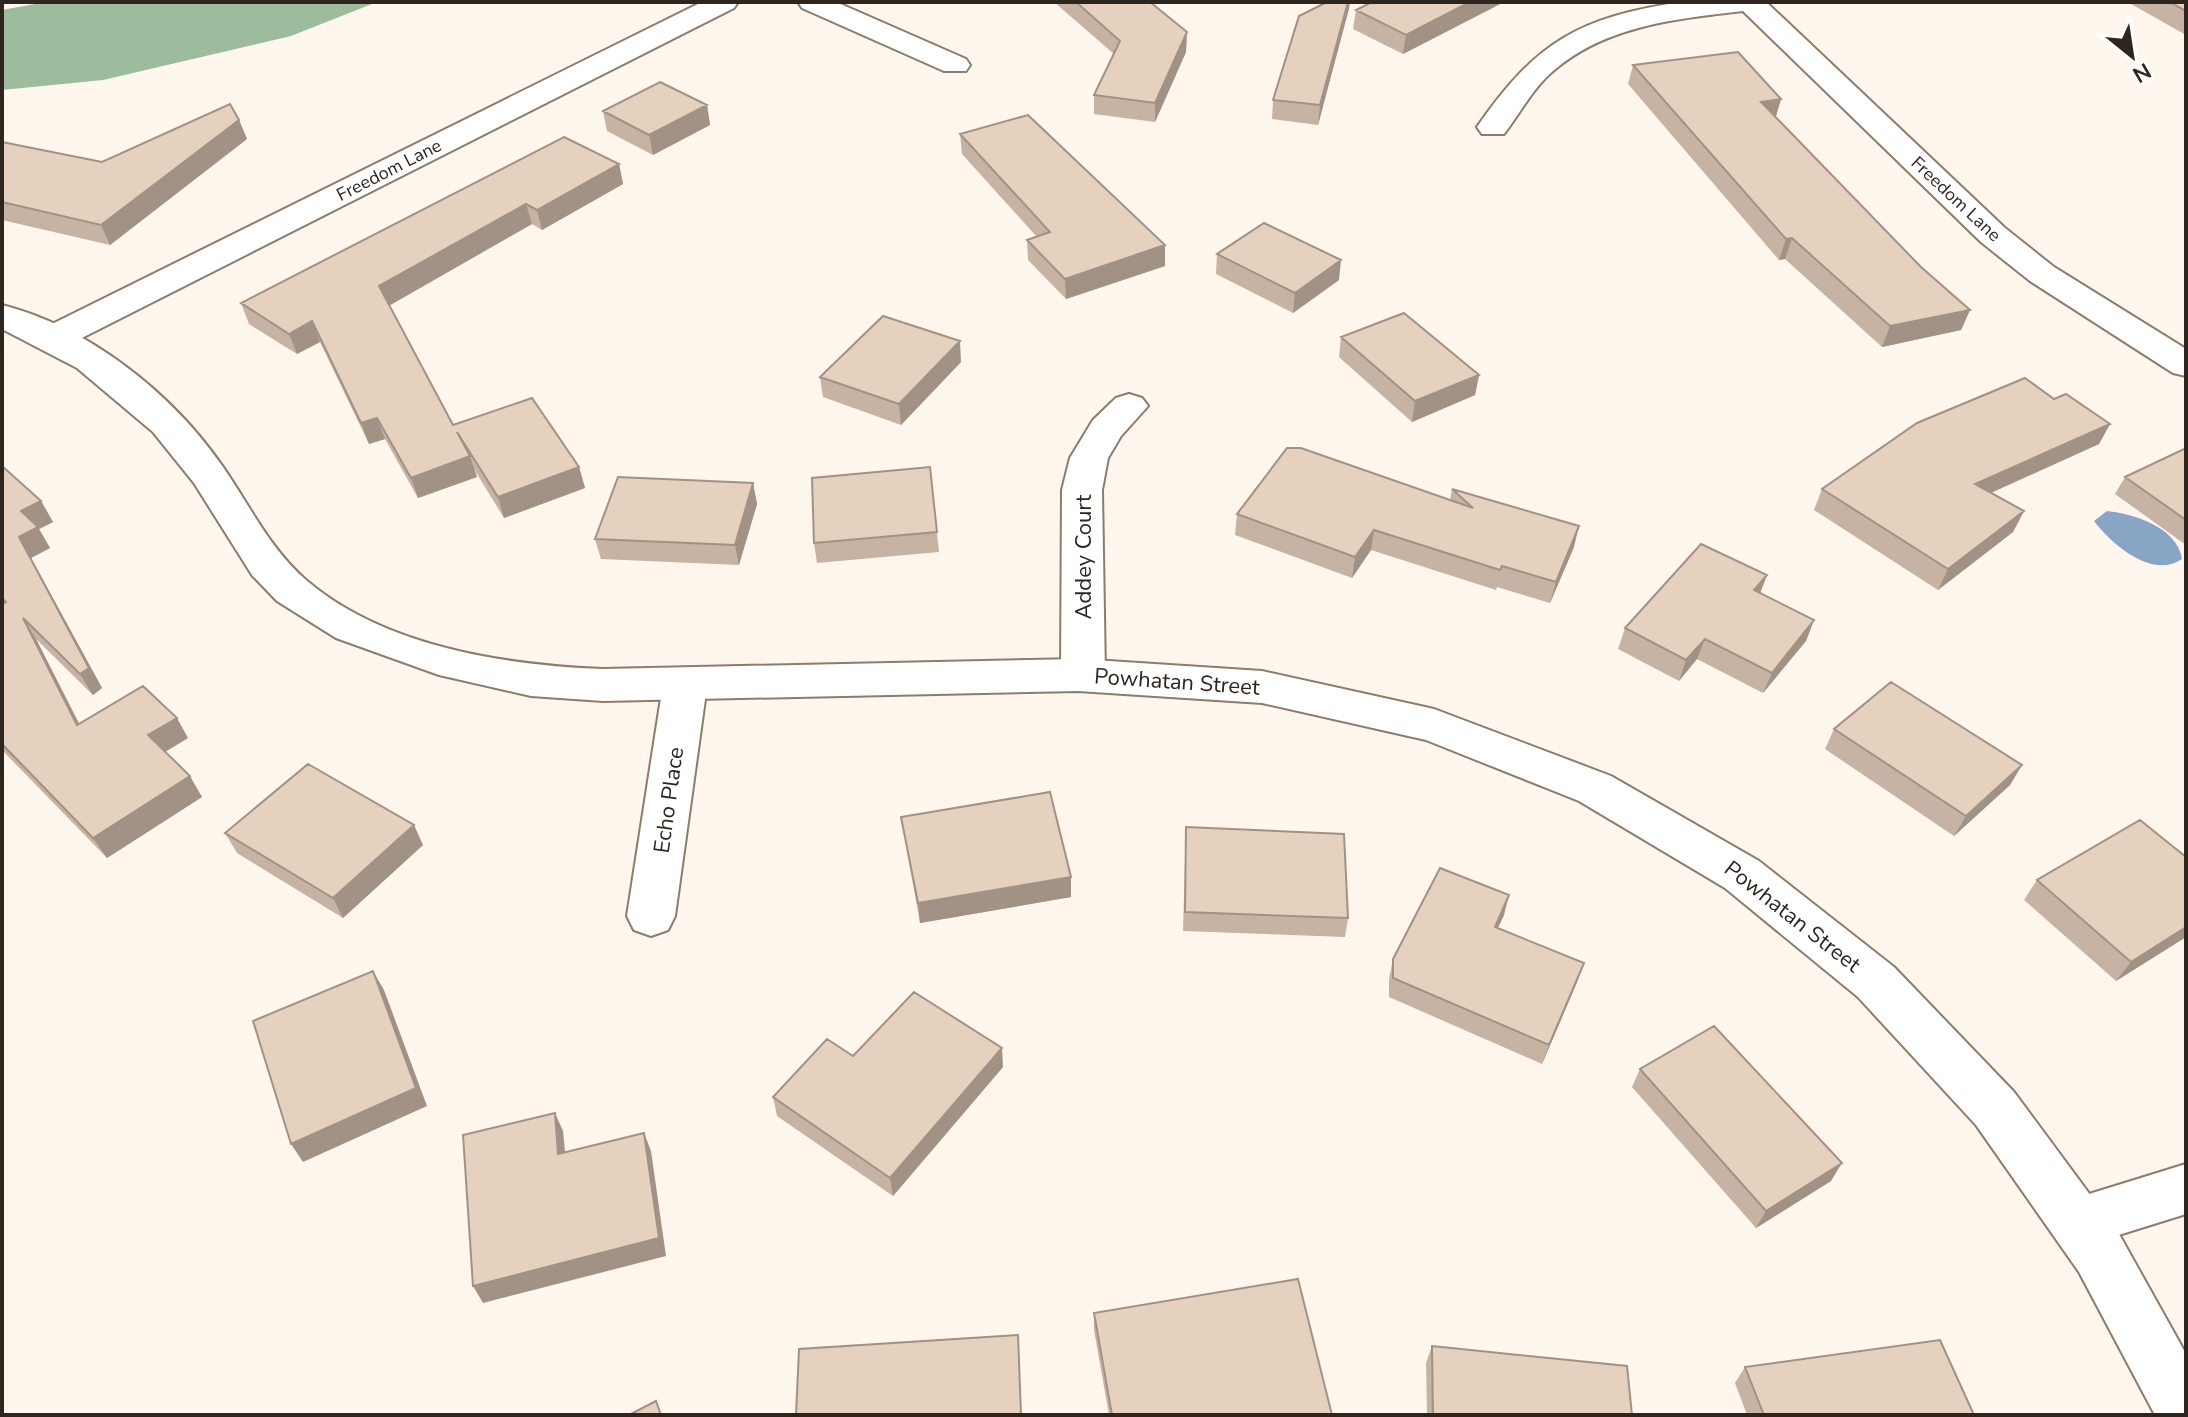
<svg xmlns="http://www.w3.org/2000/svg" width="2188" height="1417" font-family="'Nunito Sans',sans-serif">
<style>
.forest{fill:#9dbc9d}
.water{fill:#89a5c5}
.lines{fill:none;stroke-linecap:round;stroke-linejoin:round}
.minor-casing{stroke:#8e7c6a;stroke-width:4}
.tertiary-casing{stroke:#8e7c6a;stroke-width:4}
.minor{fill:#fff;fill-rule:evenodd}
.tertiary{fill:#fff;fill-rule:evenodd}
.wall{fill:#c6b3a3}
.shaded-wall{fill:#a19285}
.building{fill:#e6d0be;stroke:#a19285;stroke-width:2}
.labels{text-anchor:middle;stroke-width:6;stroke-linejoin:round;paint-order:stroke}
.far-street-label{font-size:18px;fill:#2d251e;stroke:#fff}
.street-label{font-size:22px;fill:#2d251e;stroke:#fff}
</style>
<rect width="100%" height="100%" fill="#fff6ee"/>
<path class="forest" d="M46 2H377L291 36 103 80 2 90V10Z"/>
<path class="water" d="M2107 511C2134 514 2177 527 2182 559 2153 580 2111 544 2094 521Z"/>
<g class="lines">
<defs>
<path id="minor" d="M702 2H738L734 8 66 346 53 349 40 346 35 338 40 330Z
M798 2H836L966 59 970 65 966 71H944L802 8Z
M1682 2H1766L2005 228 2054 267 2186 349V376L2173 373 2030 281 1981 242 1743 11C1677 19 1606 25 1553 71 1533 88 1520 113 1504 134H1482L1477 127C1536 42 1579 17 1682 2Z
M1129 394 1142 398 1148 406 1121 436 1108 458 1102 490 1105 675 1098 686 1083 691 1068 686 1061 675 1062 490 1070 458 1093 420 1116 398Z
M685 669 700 674 707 685 675 916 668 930 651 936 634 930 627 916 663 685 670 674Z
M2186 1164V1214L2080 1247 2060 1239 2052 1221 2060 1203Z"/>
<path id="tertiary" d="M2 305C89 327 173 394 223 467 250 506 270 549 306 580 384 647 504 665 603 669L1078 659 1262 671 1434 709 1611 776 1759 861 1894 967 2014 1092 2119 1234 2186 1354V1415H2155L2079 1272 1976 1125 1858 997 1725 888 1579 801 1426 740 1262 703 1078 691 603 701 531 696 439 675 336 638 277 601 252 575 194 483 153 432 77 368 2 329Z"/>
</defs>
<use href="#minor" class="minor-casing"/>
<use href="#tertiary" class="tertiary-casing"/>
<use href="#minor" class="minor"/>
<use href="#tertiary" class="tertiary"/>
</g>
<path class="wall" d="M1054 2H1150L1187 32 1186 52 1155 122 1094 114V95L1114 54Z
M1327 2H1350L1318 125 1272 119 1273 100Z
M1372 2H1504L1403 54 1353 29 1356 10Z
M2132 2H2186V35L2131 4Z
M1633 65 1781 99 1776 117 1921 267 1970 310 1961 330 1882 347 1785 259 1779 260 1628 84Z
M707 105 710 125 653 155 607 131 603 111Z
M239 120 247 139 110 245 2 220V142L102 162Z
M960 134 1165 245V266L1066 299 1028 260 1027 240 1037 237 962 154Z
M619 164 623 184 542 230 532 224 389 305 453 425 579 467 585 488 504 518 474 469 477 477 418 498 385 439 369 444 320 342 297 354 249 324 241 303Z
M1217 254 1339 280 1293 313 1216 274Z
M1341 337 1479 375 1475 395 1412 422 1339 357Z
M961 362 901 425 823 397 820 377Z
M2054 399 2110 424 2099 444 1991 493 2024 511 2013 532 1938 590 1814 510 1822 489Z
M2186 448V545L2115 494 2125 477Z
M2 466 41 501 53 522 39 529 50 548 31 558 102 688 93 695 36 639 79 724 188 738 165 752 202 797 107 858 2 750Z
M930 467 939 552 817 563 814 543Z
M753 483 757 504 739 565 601 559 595 539Z
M1452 489 1574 547 1550 603 1497 587 1496 590 1371 550 1352 578 1235 535 1237 514 1450 500Z
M1767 575 1760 593 1814 620 1806 641 1763 693 1697 659 1679 681 1618 649 1625 628Z
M1834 729 2022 765 2010 785 1954 836 1825 749Z
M901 817 1071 877V897L920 923Z
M1186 827 1348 918 1345 937 1183 931Z
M225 833 423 845 343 918 237 853Z
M2037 880 2186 937 2116 981 2024 900Z
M1504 915 1498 928 1577 982 1542 1064 1389 997V979L1393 959Z
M1003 1067 893 1196 777 1116 773 1097Z
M1640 1069 1831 1181 1756 1228 1632 1087Z
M1094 1313 1332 1415H1109L1094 1330Z
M1432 1346 1632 1415H1427L1426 1363Z
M1745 1367 1974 1415H1747L1735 1383Z"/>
<path class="shaded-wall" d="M1348 2H1350L1349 9 1318 125 1320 105Z
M1470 2H1504L1403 54 1406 35Z
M1187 32 1186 52 1155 122V103Z
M1781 99 1775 119 1761 102Z
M707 105 710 125 653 155 649 135Z
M239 120 247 139 110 245 101 225Z
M619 164 623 184 542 230 537 210Z
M526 204 532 224 387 307 379 286Z
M1792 238 1785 259 1779 260 1786 239Z
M1165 245V266L1066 299 1065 279Z
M1341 260 1339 280 1293 313 1295 293Z
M1970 310 1961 330 1882 347 1890 326Z
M312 321 320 342 297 354 289 334Z
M960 341 961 362 901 425 899 404Z
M1479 375 1475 395 1412 422 1415 401Z
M377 418 385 439 369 444 361 423Z
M2110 424 2099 444 1966 504 1975 484Z
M470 456 477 477 418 498 411 478Z
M579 467 585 488 504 518 498 497Z
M753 483 757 504 739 565 735 545Z
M41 501 53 522 39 529 50 548 31 558 102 688 93 695 80 674 19 537 21 511Z
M2024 511 2013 532 1938 590 1948 569Z
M1579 526 1574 547 1550 603 1556 582Z
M1374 530 1371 550 1352 578 1355 557Z
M1767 575 1759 596 1754 590Z
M23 618 36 639 90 745 77 725Z
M1814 620 1806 641 1763 693 1772 673Z
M1705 639 1697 659 1679 681 1686 660Z
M177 718 188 738 160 755 148 735Z
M2022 765 2010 785 1954 836 1966 816Z
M190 776 202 797 107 858 93 838Z
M414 825 423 845 343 918 333 898Z
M1071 877V897L920 923 918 903Z
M1509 895 1504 915 1489 946 1495 927Z
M2186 927V937L2116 981 2131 962Z
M1584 963 1577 982 1542 1064 1549 1045Z
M373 971 384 990 427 1106 303 1162 291 1144Z
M1002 1048 1003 1067 893 1196 890 1178Z
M555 1113 563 1131 567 1172 558 1154Z
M644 1133 651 1151 666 1256 483 1303 473 1286Z
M1842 1163 1831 1181 1756 1228 1766 1211Z"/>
<path class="building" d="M1076 2H1150L1187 32 1155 103 1094 95 1120 41Z
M1327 2H1348L1320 105 1273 100 1299 16Z
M1372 2H1470L1406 35 1356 10Z
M2170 2H2186V11Z
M1738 52 1781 99 1761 102 1921 267 1970 310 1890 326 1792 238 1786 239 1633 65Z
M660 82 707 105 649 135 603 111Z
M230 104 239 120 101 225 2 202V142L102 162Z
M1028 115 1165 245 1065 279 1027 240 1050 232 960 134Z
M564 137 619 164 537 210 526 204 379 286 453 425 532 398 579 467 498 497 457 432 470 456 411 478 377 418 361 423 312 321 289 334 241 303Z
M1264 223 1341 260 1295 293 1217 254Z
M1404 313 1479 375 1415 401 1341 337Z
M883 316 960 341 899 404 820 377Z
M2025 378 2054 399 2066 394 2110 424 1975 484 2024 511 1948 569 1822 489 1917 423Z
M1287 448H1301L1473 508 1452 489 1579 526 1556 582 1502 566 1500 570 1374 530 1355 557 1237 514Z
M2186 448V520L2125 477Z
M2 466 41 501 21 511 38 527 19 537 89 668 80 674 23 618 77 725 143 686 177 718 148 735 190 776 93 838 2 744V604L6 602 2 598Z
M930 467 937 532 814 543 812 478Z
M618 477 753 483 735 545 595 539Z
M1701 544 1767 575 1754 590 1814 620 1772 673 1705 639 1686 660 1625 628Z
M1891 682 2022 765 1966 816 1834 729Z
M308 764 414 825 333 898 225 833Z
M1050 792 1071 877 918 903 901 817Z
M2140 820 2186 857V927L2131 962 2037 880Z
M1186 827 1344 834 1348 918 1185 912Z
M1440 868 1509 895 1495 927 1584 963 1549 1045 1393 978V959Z
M373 971 416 1088 291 1144 253 1021Z
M914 992 1002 1048 890 1178 773 1097 827 1039 853 1056Z
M1714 1026 1842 1163 1766 1211 1640 1069Z
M555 1113 558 1154 644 1133 659 1238 473 1286 463 1135Z
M1298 1279 1332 1415H1112L1094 1313Z
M1018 1335 1021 1415H796L799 1349Z
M1940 1340 1974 1415H1764L1745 1367Z
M1432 1346 1627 1366 1632 1415H1433Z
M656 1401 661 1415H629Z"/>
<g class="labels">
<g class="far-street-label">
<text transform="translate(389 170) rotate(-27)" y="6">Freedom Lane</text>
<text transform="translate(1956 199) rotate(43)" y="6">Freedom Lane</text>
</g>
<g class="street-label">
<text transform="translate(1083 557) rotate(-90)" y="8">Addey Court</text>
<text transform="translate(1177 681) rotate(4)" y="8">Powhatan Street</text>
<text transform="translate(668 800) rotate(-82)" y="8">Echo Place</text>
<text transform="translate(1793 916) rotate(38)" y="8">Powhatan Street</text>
</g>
</g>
<rect width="2188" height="1417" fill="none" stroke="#2d251e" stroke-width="8"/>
<g transform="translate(2132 56) rotate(150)" stroke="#ffffff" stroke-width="6" paint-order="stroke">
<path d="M0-6L14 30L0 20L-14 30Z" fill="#2d251e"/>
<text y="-12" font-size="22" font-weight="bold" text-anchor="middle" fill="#2d251e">N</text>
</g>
</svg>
